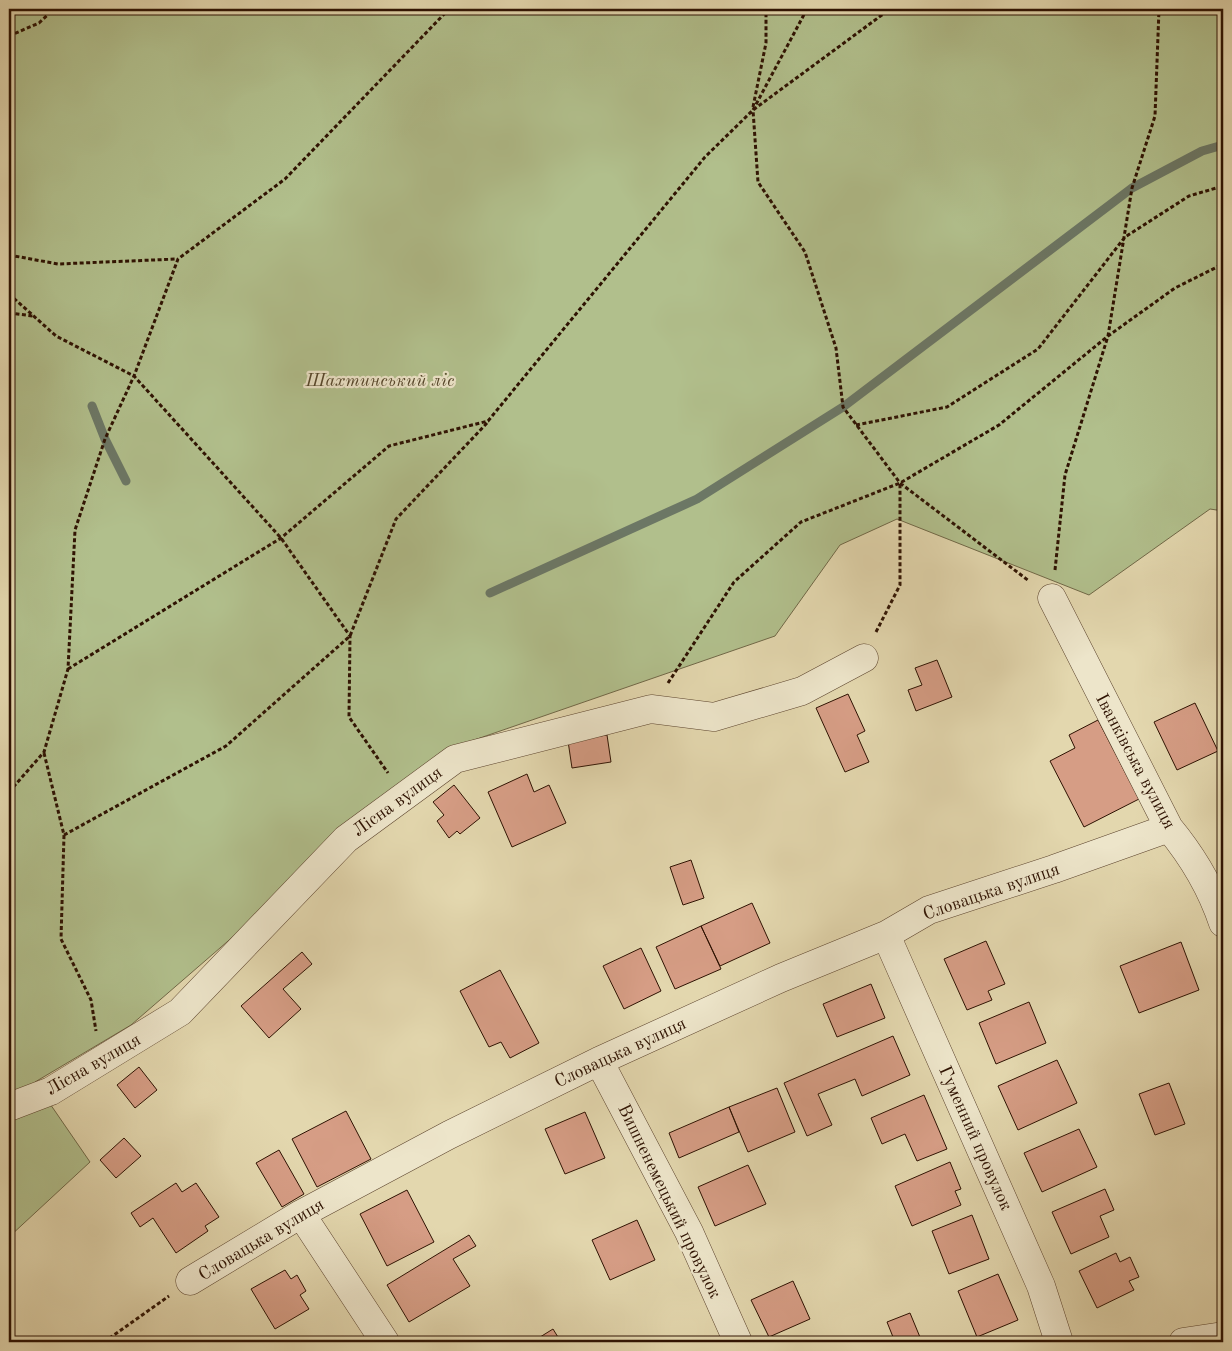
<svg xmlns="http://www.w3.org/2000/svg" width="1232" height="1351" font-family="'Old Standard TT',serif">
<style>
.green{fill:#b1bf8c;stroke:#706847}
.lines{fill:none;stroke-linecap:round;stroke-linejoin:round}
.stream{stroke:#6c7765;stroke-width:9}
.building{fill:#d69d85;stroke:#2e1202}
.street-casing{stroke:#5b432d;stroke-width:29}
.path{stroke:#2e1202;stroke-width:3;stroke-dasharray:4 2.5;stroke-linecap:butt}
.street{stroke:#ede5ca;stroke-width:28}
.labels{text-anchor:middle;stroke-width:4.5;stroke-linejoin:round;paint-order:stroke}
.park-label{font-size:18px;font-style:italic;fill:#55462b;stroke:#ede5ca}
.street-label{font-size:18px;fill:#2e1202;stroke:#ede5ca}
</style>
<rect width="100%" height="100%" fill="#e3d7ae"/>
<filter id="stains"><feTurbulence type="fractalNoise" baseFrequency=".004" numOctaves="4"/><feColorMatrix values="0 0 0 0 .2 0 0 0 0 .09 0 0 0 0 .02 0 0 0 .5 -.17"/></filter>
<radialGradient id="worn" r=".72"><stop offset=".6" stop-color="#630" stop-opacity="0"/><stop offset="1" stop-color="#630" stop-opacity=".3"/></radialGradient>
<path class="green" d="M9 9H1223V511L1210 509 1089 595 897 519 840 545 775 636 451 748 131 1025 35 1082 90 1162 9 1237Z"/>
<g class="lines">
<path class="stream" d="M92 406 105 439 126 481
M490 593 697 499 843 407 1132 188 1202 151 1223 145"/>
</g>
<path class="building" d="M937 660 952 697 916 711 908 690 922 685 915 668Z
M848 694 865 731 857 735 869 762 845 772 816 708Z
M1195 703 1218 751 1177 770 1154 722Z
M1098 720 1139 799 1084 827 1050 761 1075 748 1069 735Z
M607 735 611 762 572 768 568 741Z
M527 774 534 792 549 785 566 823 512 847 488 792Z
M454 785 480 818 460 834 457 831 449 838 437 821 444 815 433 802Z
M691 860 704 898 683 905 670 867Z
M752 903 770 943 720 966 701 926Z
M701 926 721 969 675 989 656 947Z
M986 941 1005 984 988 991 992 1000 967 1010 944 959Z
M1181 942 1199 990 1139 1013 1120 966Z
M641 948 661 991 624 1009 603 966Z
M302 952 312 964 283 989 301 1009 269 1038 241 1006Z
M500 970 539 1043 510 1058 501 1042 489 1047 460 991Z
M871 984 885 1018 837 1037 823 1004Z
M1029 1002 1046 1043 996 1064 979 1023Z
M893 1036 910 1075 862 1096 855 1079 818 1094 832 1125 807 1136 784 1083Z
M1057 1060 1077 1103 1018 1130 998 1086Z
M139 1067 157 1090 135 1108 117 1085Z
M1169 1083 1185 1124 1155 1135 1139 1094Z
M777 1088 795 1132 748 1152 729 1107Z
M924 1095 947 1149 917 1161 905 1134 882 1144 871 1118Z
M729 1107 739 1132 679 1158 669 1133Z
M346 1111 371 1159 317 1187 292 1139Z
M585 1112 605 1158 565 1174 545 1129Z
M1079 1129 1097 1167 1042 1192 1024 1153Z
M124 1138 141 1156 116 1178 100 1160Z
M279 1150 304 1194 282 1207 256 1163Z
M950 1162 961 1189 955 1191 961 1205 912 1226 895 1186Z
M748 1165 766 1204 715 1226 698 1187Z
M176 1183 182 1192 196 1183 219 1217 205 1226 208 1231 176 1253 153 1218 140 1227 131 1213Z
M1105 1189 1114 1210 1100 1216 1109 1237 1071 1254 1052 1212Z
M407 1190 434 1242 387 1266 360 1214Z
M972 1215 989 1259 949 1274 932 1231Z
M637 1220 655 1260 610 1280 592 1240Z
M469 1235 476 1246 453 1259 470 1286 409 1322 387 1285Z
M1116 1253 1120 1262 1130 1257 1139 1277 1129 1281 1134 1290 1097 1308 1079 1271Z
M285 1270 291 1279 297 1275 306 1291 300 1295 309 1309 275 1329 251 1289Z
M998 1274 1018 1320 977 1337 958 1291Z
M793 1281 810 1319 769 1337 751 1300Z
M910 1313 922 1342H895L887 1322Z
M553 1329 561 1342H532Z"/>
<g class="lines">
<defs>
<path id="street" d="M1052 598 1169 828C1193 857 1211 887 1223 923
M886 935 1041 1286 1059 1342
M599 1061 689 1232 738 1342
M9 1107 51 1091 180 1012 346 839 455 759 651 709 714 717 802 691 864 658
M301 1214 385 1342
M190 1281 301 1214 449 1135 599 1061 781 978 886 935 929 910 1054 869 1169 828
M1183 1342 1223 1336"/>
</defs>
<use href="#street" class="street-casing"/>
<path class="path" d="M807 9 753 110 758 182 805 252 836 348 843 407 900 483 1029 581
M9 36 39 23 54 9
M753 107 766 43V9
M9 255 58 264 177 259
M9 294 56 336 134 376 281 538 350 636 349 717 388 773
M9 313 33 316
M856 425 947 407 1038 349 1125 237 1189 196 1223 186
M1055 570 1065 475 1108 336 1132 188 1155 116 1159 9
M876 632 900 585V484
M68 669 281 538 389 446 488 421 705 157 753 110 890 9
M668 683 734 582 801 522 900 483 999 425 1108 336 1175 288 1223 264
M44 753 64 835 61 939 91 1000 96 1031
M9 792 44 752 68 669 75 530 105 439 134 376 178 259 285 179 449 9
M64 835 226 746 350 636 396 519 488 422
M104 1342 169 1296"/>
<use href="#street" class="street"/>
</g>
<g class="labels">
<g class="park-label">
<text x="380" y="386">Шахтинський ліс</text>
</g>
<g class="street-label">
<text transform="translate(1136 761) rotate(62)" y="6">Іванківська вулиця</text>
<text transform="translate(397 801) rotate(-36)" y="6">Лісна вулиця</text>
<text transform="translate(991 891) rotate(-19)" y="6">Словацька вулиця</text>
<text transform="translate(620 1052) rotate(-25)" y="6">Словацька вулиця</text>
<text transform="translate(93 1064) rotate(-30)" y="6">Лісна вулиця</text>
<text transform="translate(976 1138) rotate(66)" y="6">Гуменний провулок</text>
<text transform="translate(670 1201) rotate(64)" y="6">Вишненемецький провулок</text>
<text transform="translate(261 1239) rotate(-31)" y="6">Словацька вулиця</text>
</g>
</g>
<rect width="1232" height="1351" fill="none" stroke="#e3d7ae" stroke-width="30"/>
<rect x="10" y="10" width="1212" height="1331" fill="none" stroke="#2e1202" stroke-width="2.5"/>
<rect x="15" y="15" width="1202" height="1321" fill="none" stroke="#2e1202"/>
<rect width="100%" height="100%" filter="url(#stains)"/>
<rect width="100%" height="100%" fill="url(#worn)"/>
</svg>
